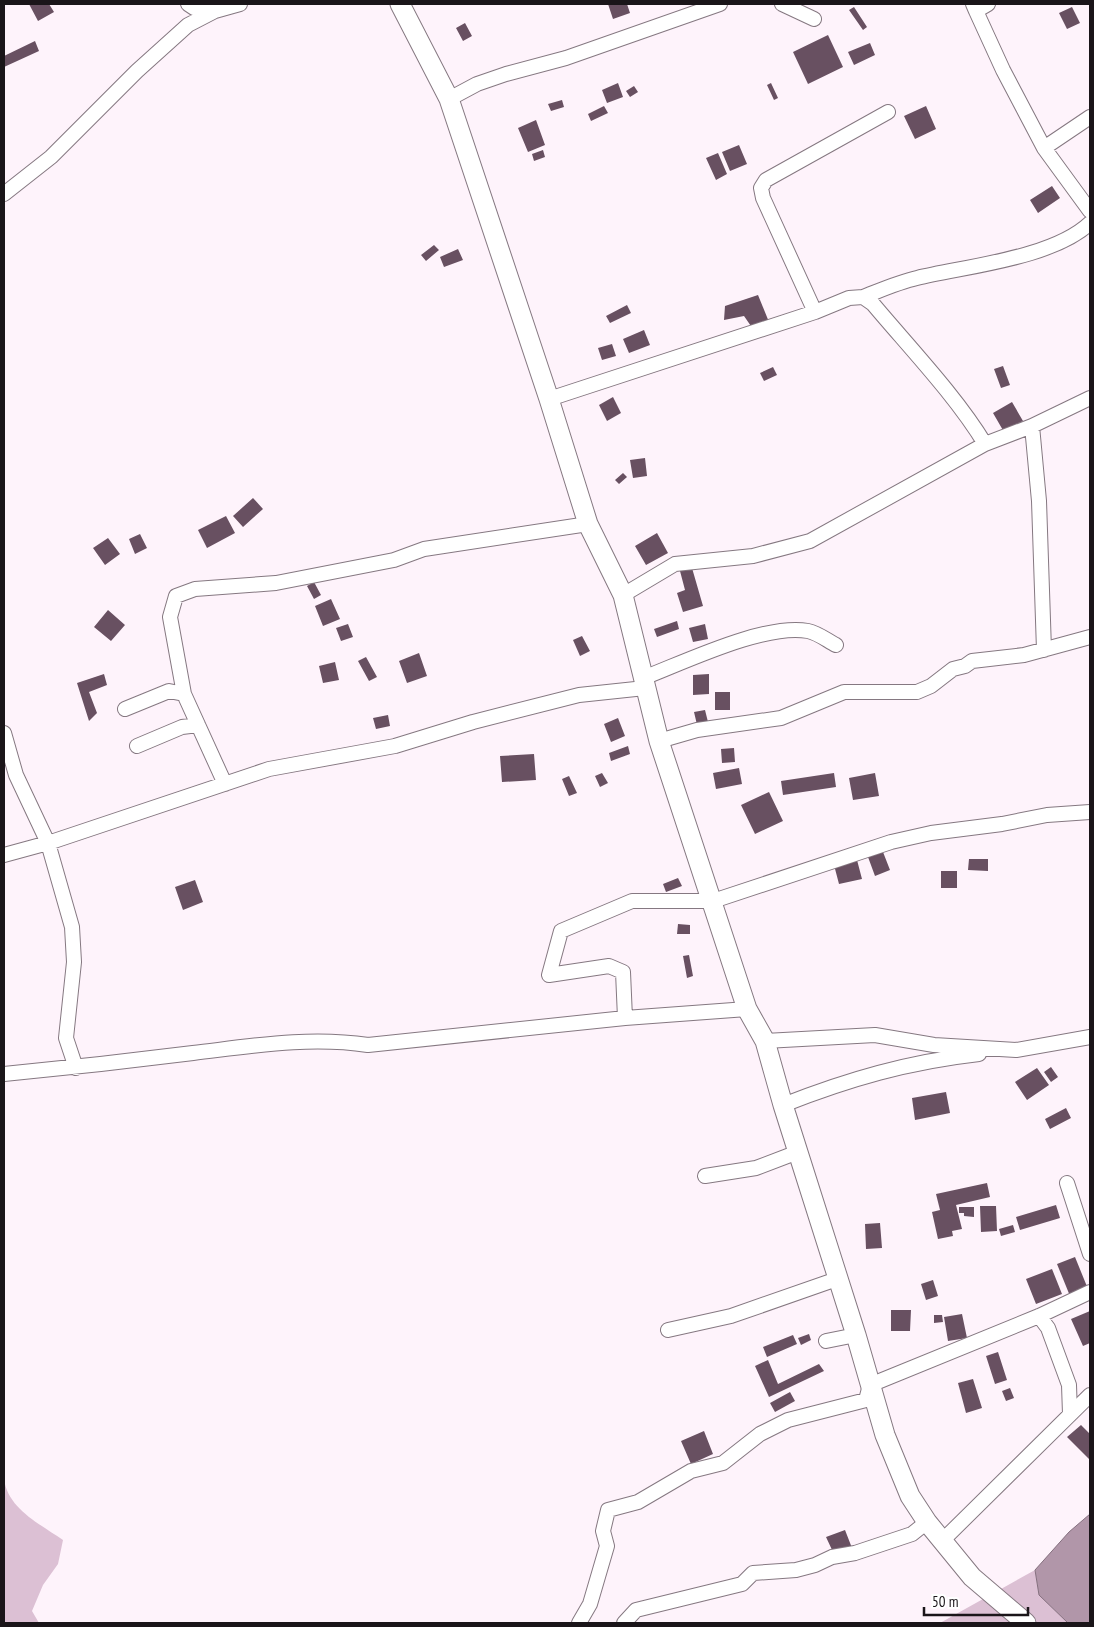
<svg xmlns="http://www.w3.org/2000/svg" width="1094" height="1627" font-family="'PT Sans Narrow',sans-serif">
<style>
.green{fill:#dcc0d4}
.water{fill:#b196a9;stroke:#846f7e}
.building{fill:#685061}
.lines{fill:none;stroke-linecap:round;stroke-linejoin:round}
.minor-casing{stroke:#857881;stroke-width:16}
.secondary-casing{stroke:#857881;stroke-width:21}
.minor{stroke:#fff;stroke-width:14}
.secondary{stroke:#fff;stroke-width:19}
</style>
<rect width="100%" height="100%" fill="#fef3fb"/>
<path class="green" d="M4 1479C8 1509 40 1524 63 1540L58 1564 43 1585 32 1611 39 1623H4Z
M1035 1570 1039 1595 1068 1623H940Z"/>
<path class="water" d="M1090 1514V1623H1068L1039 1595 1035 1570 1069 1532Z"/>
<path class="building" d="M29 4H49L54 12 38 21Z
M608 4H627L630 13 613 19Z
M854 7 867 27 863 30 849 10Z
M1072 7 1080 23 1067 29 1059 13Z
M465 23 472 36 463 41 456 28Z
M828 35 843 67 808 84 793 52Z
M35 41 39 51 4 67V56Z
M870 43 875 55 854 65 848 52Z
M618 83 623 97 607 103 602 90Z
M771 83 778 98 774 100 767 85Z
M634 86 638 92 630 97 626 91Z
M562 100 564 107 551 111 548 104Z
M604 106 608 113 591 121 588 114Z
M926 106 936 129 915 139 904 116Z
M536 120 545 145 528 152 518 128Z
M739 145 747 164 730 171 722 152Z
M543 150 545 157 534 161 532 154Z
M718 153 727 174 716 180 706 158Z
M1052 186 1060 198 1038 213 1030 200Z
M434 245 439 250 426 261 421 255Z
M458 249 463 260 444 267 440 257Z
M758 295 769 322 753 329 744 316 724 320 725 306Z
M627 305 631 313 610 323 606 316Z
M644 330 650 345 629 353 623 339Z
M612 344 616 356 602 360 598 348Z
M1003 366 1010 385 1001 388 994 369Z
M773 367 777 375 764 381 760 373Z
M613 397 621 413 607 421 599 405Z
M1012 402 1023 421 1004 432 993 413Z
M645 458 647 476 633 478 630 460Z
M623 473 627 477 619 484 615 480Z
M253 498 263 509 243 527 233 516Z
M226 516 235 533 207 548 198 530Z
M657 533 668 553 646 565 635 546Z
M140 534 147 548 135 554 129 539Z
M108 538 120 554 105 565 93 548Z
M692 568 703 606 683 612 677 593 685 590 680 571Z
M314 582 321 595 314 599 307 586Z
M331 599 340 619 323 626 315 606Z
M108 610 125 625 111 641 94 627Z
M677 621 679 629 657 637 654 629Z
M348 624 353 637 341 641 336 628Z
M705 624 708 639 693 642 689 628Z
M582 636 590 651 580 656 573 640Z
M419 653 427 676 407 683 399 661Z
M366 657 377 677 369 681 358 661Z
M335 662 339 680 323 683 319 666Z
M104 674 107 685 89 692 97 713 89 721 77 683Z
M709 674V694L693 695V675Z
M715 692H730V710H715Z
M705 710 709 726 698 729 694 712Z
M388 715 390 726 376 729 373 718Z
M618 718 625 736 611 742 604 724Z
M628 746 630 754 611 761 609 753Z
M734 748 735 762 722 763 721 749Z
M534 754 536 780 502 782 500 756Z
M739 768 742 784 716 789 713 773Z
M602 773 608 783 600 787 595 776Z
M834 773 836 787 783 795 781 781Z
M875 773 879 796 853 800 849 778Z
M569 776 577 793 569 796 562 779Z
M769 792 783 821 755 834 741 805Z
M883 852 890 870 875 876 868 857Z
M969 859H988V871L968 870Z
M857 860 862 879 839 884 834 865Z
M941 871H957V888H941Z
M678 878 682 886 666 892 663 884Z
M195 880 203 902 183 910 175 887Z
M678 924 690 925V934H677Z
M689 955 693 976 687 978 683 956Z
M1051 1067 1058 1077 1051 1082 1044 1072Z
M1037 1068 1049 1085 1027 1100 1015 1082Z
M946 1092 950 1113 915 1120 912 1098Z
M1066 1108 1071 1118 1050 1129 1045 1119Z
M987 1183 990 1197 956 1205 962 1229 952 1231 953 1236 938 1239 932 1212 940 1210 936 1194Z
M1056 1205 1060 1218 1020 1230 1016 1217Z
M980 1206H996L997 1231 981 1232Z
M959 1207H974V1217L964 1216V1213H959Z
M880 1223 882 1248 866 1249 865 1224Z
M1013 1225 1015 1232 1001 1236 999 1229Z
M1075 1257 1088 1289 1070 1296 1057 1264Z
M1052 1269 1062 1294 1036 1304 1026 1279Z
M933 1280 938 1296 926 1300 921 1284Z
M891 1310H911L910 1331H891Z
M1090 1311V1343L1083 1346 1071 1319Z
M962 1314 967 1338 948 1341 944 1317Z
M934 1315H942L943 1322 934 1323Z
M809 1334 811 1340 801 1345 798 1338Z
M793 1335 797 1344 767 1357 763 1347Z
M998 1352 1007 1380 995 1384 986 1356Z
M768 1360 778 1384 819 1364 824 1371 769 1397 755 1366Z
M973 1379 982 1408 966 1413 958 1383Z
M1010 1388 1014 1398 1006 1401 1002 1391Z
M790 1392 795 1401 775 1412 770 1403Z
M1081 1425 1090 1434V1460L1067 1437Z
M704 1431 713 1454 691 1464 681 1441Z
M845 1530 852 1548 833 1552 826 1537Z"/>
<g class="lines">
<defs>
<path id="minor" d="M188 4 194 8 214 11
M782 4 814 19
M973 4 976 11 988 4
M976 11 1003 70 1044 148 1090 211
M449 99 477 84 506 74 566 58 720 4
M1044 148 1090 117
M4 194 51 157 137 71 188 25 215 11 240 4
M863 297C881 290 899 282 917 278 967 266 1053 258 1090 223
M815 312 763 198 761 188 766 180 888 112
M549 399 815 312 849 298 863 297 873 304C909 347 956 396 985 444
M1032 426 1039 501 1044 650
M623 595 675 564 753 556 810 541 985 444 1032 426 1090 398
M643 678C685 662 765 623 808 631 818 633 828 641 836 645
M125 709 169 691 184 694
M4 733 16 775 48 843 72 927 74 962 66 1038 76 1068
M659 741 697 730 781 718 844 692H917L931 686 953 669 965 666 972 661 1024 655 1090 637
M137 746 182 727 198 725
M225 784 184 694 170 617 176 596 195 589 276 583 394 560 424 549 588 524
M4 855 48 843 269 769 395 746 473 722 579 695 645 688
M625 1018 623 972 609 966 549 975 561 931 632 901H713L891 842 931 833 1002 824 1047 815 1090 812
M765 1041 875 1035 934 1045 1016 1050 1090 1037
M4 1074C67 1068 130 1061 193 1053 252 1046 309 1036 368 1045L625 1018 747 1009
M783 1105C849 1079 908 1062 979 1054
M705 1176 756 1168 798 1152
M1067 1183 1090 1254
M1039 1316 1048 1328 1069 1385 1070 1414
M668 1330 731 1316 837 1279
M826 1341 856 1335
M942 1541 1090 1395
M579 1623 590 1604 607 1546 603 1531 608 1510 638 1502 691 1471 723 1463 760 1434 788 1420 866 1400 870 1385 1039 1316 1090 1292
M624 1623 636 1610 742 1584 753 1573 796 1570 815 1565 832 1557 855 1553 912 1534 927 1522"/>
<path id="secondary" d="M400 4 449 99 549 399 588 524 623 595 659 741 747 1009 765 1041 783 1105 856 1335 885 1435 910 1496 927 1522 972 1577 1026 1623"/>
</defs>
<use href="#minor" class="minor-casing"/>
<use href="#secondary" class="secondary-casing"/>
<use href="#minor" class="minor"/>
<use href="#secondary" class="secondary"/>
</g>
<rect width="1094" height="1627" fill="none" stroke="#1a1519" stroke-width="10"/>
<path d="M924 1607v8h104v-8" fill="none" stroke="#1a1519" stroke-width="2.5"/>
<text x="932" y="1607" font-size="15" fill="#1a1519" stroke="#ffffff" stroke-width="4" paint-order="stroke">50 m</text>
</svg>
